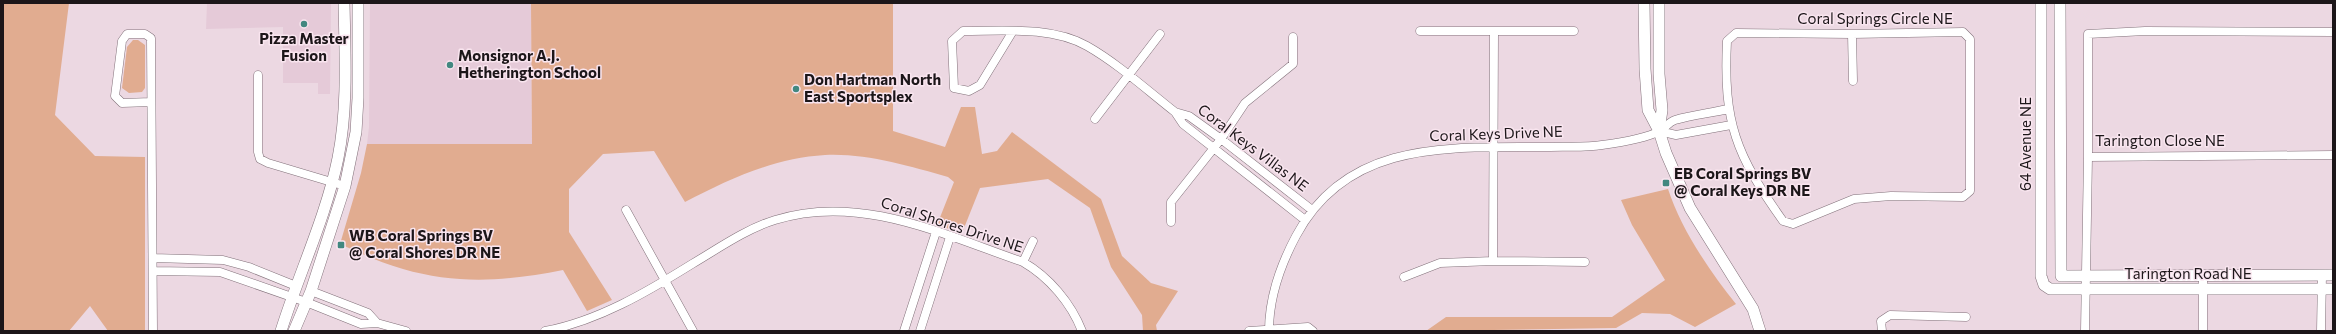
<svg xmlns="http://www.w3.org/2000/svg" width="2336" height="334" font-family="Commissioner,sans-serif">
<style>
.built{fill:#e5cad8}
.green{fill:#e1ac90}
.lines{fill:none;stroke-linecap:round;stroke-linejoin:round}
.street-casing{stroke:#82717a;stroke-width:9}
.secondary-casing{stroke:#82717a;stroke-width:12}
.street{stroke:#fff;stroke-width:8}
.secondary{stroke:#fff;stroke-width:11}
.poi-dot{fill:#428880;stroke:#f9e5ef;stroke-width:1.5}
.labels{text-anchor:middle;stroke-width:3;stroke-linejoin:round;paint-order:stroke}
.street-label{font-size:15px;fill:#1c1619;stroke:#f9e5ef}
.poi-label{font-size:15px;font-weight:bold;fill:#1c1619;stroke:#f9e5ef;text-anchor:start}
</style>
<rect width="100%" height="100%" fill="#ecd8e2"/>
<path class="built" d="M207 3H331L330 94H318V83H283V27L206 29Z
M370 3H531L532 144H367L369 127Z"/>
<path class="green" d="M3 3H69L55 115 95 156 145 157V331H108L90 306 69 331H3Z
M531 3H893V131L945 147 961 107H975L982 154 997 151 1012 132 1101 199 1122 256 1151 283 1178 291 1156 325 1157 331H1143L1142 315 1111 267 1090 208 1048 179 980 188 962 233 937 225 954 182 948 177C909 166 866 153 825 155 774 158 729 179 685 202L654 151 603 154 569 189V232L612 300 587 311 563 270C508 281 458 285 403 269 381 263 360 253 340 244L361 173 367 144H532Z
M133 40H138L145 45V88L142 92 129 93 122 88 127 47Z
M1668 189C1681 229 1710 272 1736 304L1695 327 1670 314 1642 313 1616 328 1426 331 1446 317H1612L1665 280 1632 225 1621 200Z"/>
<g class="lines">
<defs>
<path id="street" d="M1013 31 980 85 969 91 954 88 952 41 963 31C1003 31 1051 26 1087 46 1117 63 1147 90 1175 112L1183 124 1305 220
M1420 31H1574
M1963 32 1970 39V191L1963 197 1891 196 1854 199 1793 224 1783 221C1736 155 1723 123 1727 41L1736 33 1852 34Z
M2333 32 2145 31 2088 34V157L2333 155
M1852 34 1853 81
M258 75V152L260 159 268 163 345 186
M151 102 122 103 115 96 122 41 127 34H145L151 38 153 331
M1175 112 1189 116 1221 139 1312 210
M1095 119 1160 34
M1659 131 1676 135 1731 125
M626 210 693 331
M1171 222V202L1221 139 1245 103 1293 64V37
M153 258 223 260 249 267 296 286
M1493 261 1494 32
M1023 262 1033 241
M153 271 220 272 306 302 361 324 377 323 406 331
M1404 277 1440 263 1493 261 1585 262
M311 291 368 313 377 323
M545 331C598 321 647 292 692 264 719 248 746 229 775 220 860 193 944 235 1023 262 1049 277 1071 303 1082 331
M904 331 936 232
M920 331 950 237
M1249 331 1308 327 1313 331
M1269 331C1269 297 1280 266 1296 236 1348 138 1453 148 1547 147 1565 146 1584 148 1602 145 1617 143 1646 138 1660 131 1665 128 1669 122 1675 120 1691 115 1711 113 1728 109
M1882 331 1881 321 1890 315 1966 317
M2085 331 2088 157
M2203 331V276
M2321 331 2322 275"/>
<path id="secondary" d="M1644 3 1645 69 1648 110 1659 131 1666 153 1690 208 1753 309 1760 331
M2041 3V276L2044 285 2050 289H2333
M2060 3 2061 276 2333 275
M1659 131 1662 110 1659 74V3
M281 331C299 273 326 217 338 158 348 108 345 54 344 3
M294 331 311 291 345 186 356 132 358 98V3"/>
</defs>
<use href="#street" class="street-casing"/>
<use href="#secondary" class="secondary-casing"/>
<use href="#street" class="street"/>
<use href="#secondary" class="secondary"/>
</g>
<g class="poi-dot">
<circle cx="304" cy="24" r="4"/>
<circle cx="450" cy="65" r="4"/>
<circle cx="796" cy="89" r="4"/>
<rect x="1662" y="179" width="8" height="8" rx="2"/>
<rect x="337" y="241" width="8" height="8" rx="2"/>
</g>
<g class="labels">
<g class="street-label">
<text x="1875" y="24">Coral Springs Circle NE</text>
<text transform="translate(1496 134) rotate(-2)" y="5">Coral Keys Drive NE</text>
<text x="2160" y="146">Tarington Close NE</text>
<text transform="translate(2026 144) rotate(-90)" y="5">64 Avenue NE</text>
<text transform="translate(1253 148) rotate(37)" y="5">Coral Keys Villas NE</text>
<text transform="translate(952 225) rotate(18)" y="5">Coral Shores Drive NE</text>
<text x="2188" y="279">Tarington Road NE</text>
</g>
<g class="poi-label">
<text x="304" y="44" text-anchor="middle">Pizza Master<tspan x="304" dy="17">Fusion</tspan></text>
<text x="458" y="61">Monsignor A.J.<tspan x="458" dy="17">Hetherington School</tspan></text>
<text x="804" y="85">Don Hartman North<tspan x="804" dy="17">East Sportsplex</tspan></text>
<text x="1674" y="179">EB Coral Springs BV<tspan x="1674" dy="17">@ Coral Keys DR NE</tspan></text>
<text x="349" y="241">WB Coral Springs BV<tspan x="349" dy="17">@ Coral Shores DR NE</tspan></text>
</g>
</g>
<rect width="2336" height="334" fill="none" stroke="#1c1619" stroke-width="8"/>
</svg>
